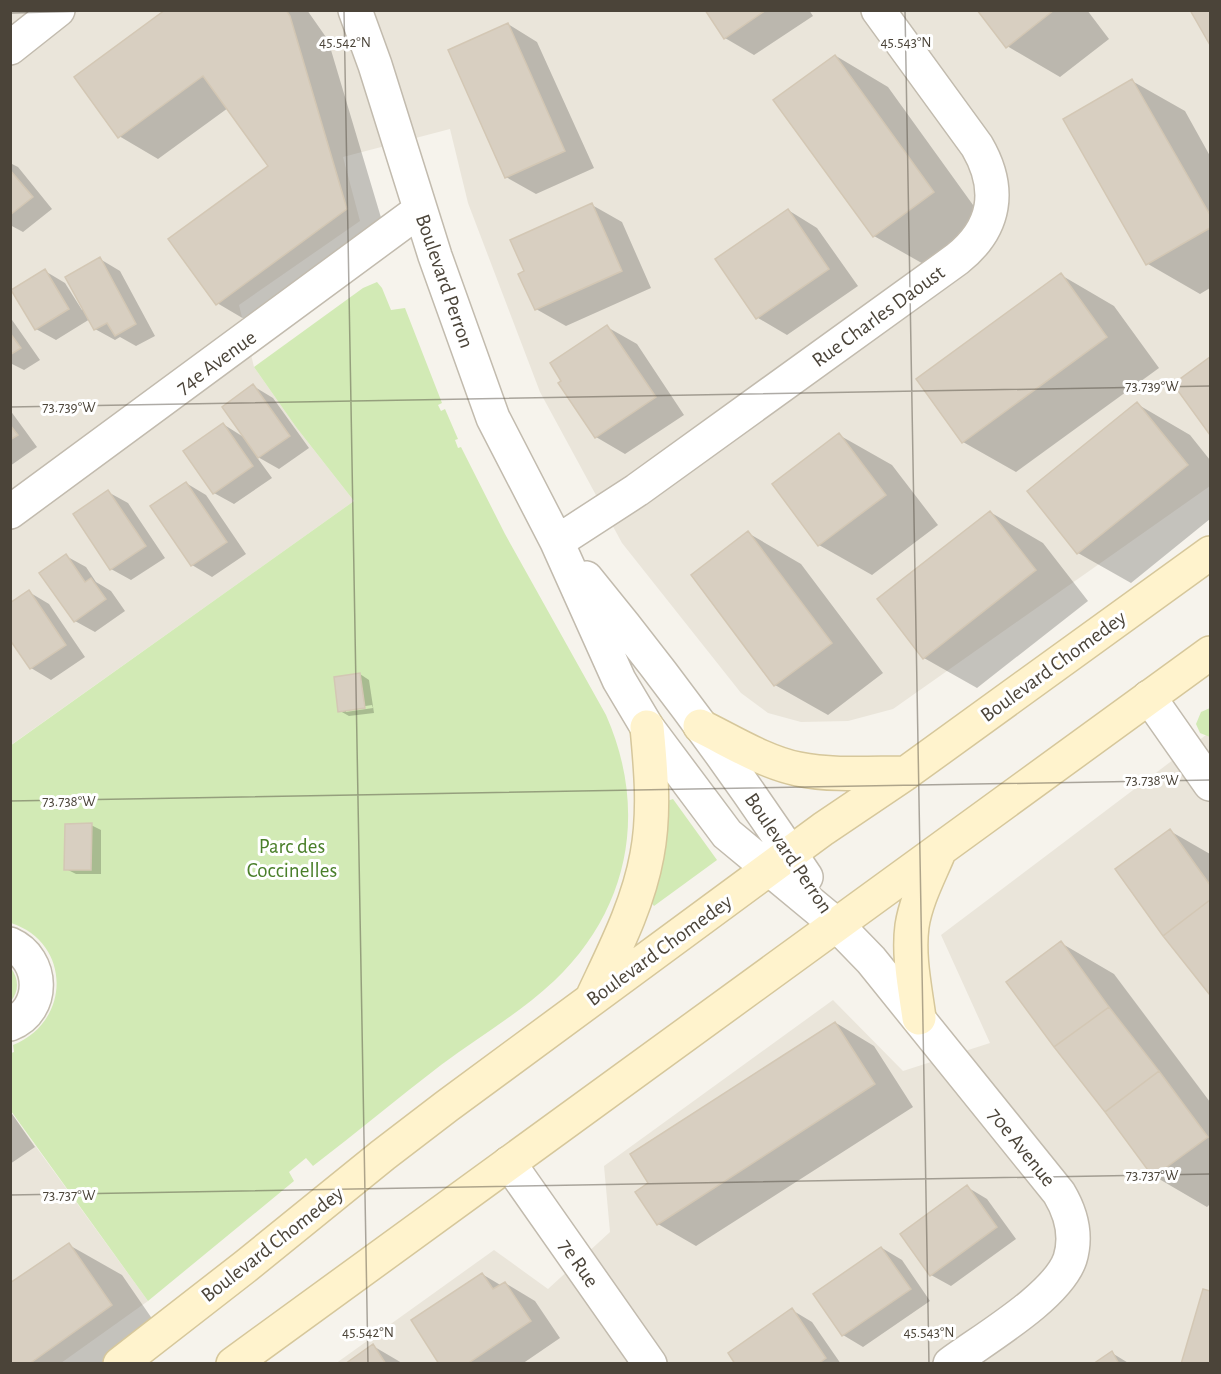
<svg xmlns="http://www.w3.org/2000/svg" width="1221" height="1374" font-family="'Alegreya Sans',sans-serif">
<style>
.residential{fill:#eae5da}
.green{fill:#d2eab5}
.shadow{fill:#0003;fill-rule:evenodd}
.building{fill:#d8cfc1;stroke:#d3c7b4;stroke-width:1.5}
.lines{fill:none;stroke-linecap:round;stroke-linejoin:round}
.street-casing{stroke:#c2bbae;stroke-width:36}
.secondary-casing{stroke:#d6c79b;stroke-width:36}
.street{stroke:#fff;stroke-width:33}
.secondary{stroke:#fff3cd;stroke-width:33}
.ticks{fill:none;stroke:#4b4439;stroke-width:1.5;stroke-opacity:0.45}
.labels{text-anchor:middle;stroke-width:6;stroke-linejoin:round;paint-order:stroke}
.street-label{font-size:21px;fill:#4b4439;stroke:#fff}
.park-label{font-size:21px;fill:#4a7f2a;stroke:#fff}
.ticks-label{font-size:15px;text-anchor:middle;fill:#4b4439;stroke:#fff;stroke-width:6;stroke-linejoin:round;paint-order:stroke}
</style>
<rect width="100%" height="100%" fill="#f6f3ec"/>
<path class="residential" d="M11 11H1210V486L893 709 848 721 801 722 768 713 741 693 622 543 540 392 468 203 450 129 343 157 360 221 239 305 254 367 296 427 354 501 11 745Z
M1210 732V1363L335 1364 494 1250 548 1289 610 1232 604 1166 833 1000 903 1071 990 1043 941 935Z
M10 1111 148 1301 61 1363H11Z"/>
<path class="green" d="M377 282 382 288 391 310 405 308 442 403 438 405 441 411 445 409 458 439 455 440 458 448 461 447 505 534 606 715C648 810 630 909 554 981 520 1013 478 1037 441 1065 398 1098 356 1133 313 1166L306 1158 289 1172 294 1181 148 1301 11 1111V1053L14 1052 13 1045C71 1022 72 943 11 923L10 746 354 501 296 427 254 367 363 288Z
M1210 708V737L1200 733 1196 724 1201 712Z
M673 799 717 860 654 906 651 902 667 801Z
M11 968C19 979 19 991 11 1001Z"/>
<path class="shadow" d="M167 10H307L328 40 385 231 256 326 217 303 270 166 228 108 158 159 119 136Z
M707 10H809L813 16 754 55 725 38Z
M979 10H1087L1109 39 1060 77 1007 46Z
M508 24 537 42 594 168 536 194 506 177Z
M836 56 888 87 986 223 927 266 874 236Z
M1132 81 1185 111 1210 156V288L1200 294 1148 264Z
M10 163 18 167 52 209 23 232 10 225Z
M592 205 622 222 651 288 566 326 536 309Z
M788 210 817 228 858 286 787 335 758 318Z
M100 259 120 271 155 336 136 346 120 337 115 340 95 329 90 319 56 340 36 329 45 271 65 283 82 310 84 309Z
M1061 275 1114 306 1159 368 1016 472 963 442Z
M10 317 40 360 24 370 10 363Z
M607 327 637 344 684 415 625 454 596 437Z
M1210 358V432L1175 385Z
M253 386 273 398 309 448 279 469 256 456 272 478 234 504 214 493 223 424 245 438Z
M1137 404 1190 435 1210 460V519L1131 583 1078 553Z
M10 410 37 447 10 466Z
M839 435 892 465 938 525 872 575 819 545Z
M186 483 206 495 246 554 212 577 192 565Z
M108 492 128 503 165 558 131 580 111 569Z
M990 512 1043 543 1088 601 977 688 924 658Z
M748 533 801 564 883 673 828 715 775 685Z
M66 556 86 567 96 582 111 591 125 611 95 632 75 621Z
M29 592 49 604 85 657 51 680 31 668Z
M360 674 369 680 374 713 349 716 340 711ZM372 705 373 708 346 712V709Z
M91 825 101 830V874H76L66 869Z
M1170 831 1210 854V994L1117 870Z
M1061 943 1114 974 1210 1102V1204L1207 1207 1154 1176Z
M836 1023 874 1046 913 1107 696 1246 658 1224Z
M10 1111 35 1147 10 1164Z
M967 1187 987 1199 1016 1239 951 1286 931 1275Z
M69 1245 122 1275 164 1336 125 1364H10Z
M882 1248 902 1260 930 1301 863 1347 843 1335 815 1295Z
M482 1274 502 1286 505 1283 535 1301 560 1338 522 1364H441Z
M1204 1291 1210 1293V1364H1183Z
M792 1310 812 1322 841 1364H737Z
M373 1346 402 1363 403 1364H347Z
M1112 1353 1130 1364H1095Z"/>
<path class="building" d="M165 10H286L290 16 347 209 216 305 168 239 268 166 203 76 118 138 74 77Z
M705 10H766L724 39Z
M977 10H1054L1006 48Z
M1190 10H1210V45Z
M508 23 565 151 505 178 448 50Z
M835 55 934 192 873 237 773 100Z
M1132 79 1210 215V228L1146 265 1063 119Z
M10 170 33 197 10 215Z
M592 203 622 271 535 310 518 274 524 271 510 240Z
M788 209 829 269 756 319 715 259Z
M100 257 136 324 115 336 107 323 94 330 65 277Z
M45 269 69 309 35 330 11 290Z
M1061 273 1107 337 962 443 916 379Z
M607 325 656 397 595 438 558 383 561 381 550 363Z
M10 333 21 348 10 355Z
M1210 357V435L1173 384Z
M253 384 290 436 258 458 222 407Z
M1137 402 1188 465 1077 554 1027 491Z
M223 423 253 466 213 494 183 451Z
M10 425 18 435 10 440Z
M839 433 886 495 818 546 772 484Z
M186 482 227 542 191 566 150 506Z
M108 490 146 546 110 570 73 514Z
M990 511 1036 570 923 659 877 599Z
M748 531 832 643 774 686 691 575Z
M66 554 85 582 91 578 106 599 74 622 39 573Z
M29 590 66 645 30 669 10 640V603Z
M360 673 365 708 338 712 334 677Z
M92 823 91 870H64L65 824Z
M1170 829 1210 885V900L1163 936 1115 869Z
M1210 900V995L1163 936Z
M1061 941 1109 1007 1054 1047 1006 982Z
M1109 1007 1159 1071 1105 1112 1054 1047Z
M835 1022 875 1084 657 1225 635 1192 648 1183 630 1154Z
M1159 1071 1208 1137 1153 1177 1105 1112Z
M967 1185 997 1227 930 1276 900 1234Z
M69 1243 112 1305 29 1364H10V1283Z
M881 1247 911 1289 842 1336 813 1294Z
M482 1273 493 1289 505 1282 531 1321 467 1364H439L411 1320Z
M1203 1289 1210 1291V1364H1181Z
M792 1308 826 1358 818 1364H735L728 1353Z
M373 1344 386 1364H345Z
M1112 1351 1119 1364H1093Z"/>
<g class="lines">
<defs>
<path id="street" d="M355 10 375 65 435 256 493 418 557 542 619 680 647 727 727 834 837 925 871 960 1059 1193C1071 1213 1077 1236 1070 1259 1057 1297 982 1340 950 1364
M10 48 58 10
M10 512 420 210
M557 542 637 490 957 259C996 228 1002 189 977 146L878 10
M586 578C665 674 738 774 806 877
M1149 697 1210 784
M10 944C44 959 46 1010 10 1024
M509 1163 650 1364"/>
<path id="secondary" d="M700 726C731 741 764 762 798 769 833 776 871 773 906 773
M593 996C614 951 638 905 647 855 655 813 651 769 647 727
M919 1018C915 988 908 956 912 926 916 900 929 876 939 852
M120 1364 246 1266 383 1155 447 1106 823 829 906 773 1210 553
M233 1364 1210 653"/>
</defs>
<use href="#street" class="street-casing"/>
<use href="#secondary" class="secondary-casing"/>
<use href="#street" class="street"/>
<use href="#secondary" class="secondary"/>
</g>
<path class="ticks" d="M344 10 368 1364M905 10 929 1364M10 13 130 10M10 407 1210 386M10 801 1210 780M10 1195 1210 1174"/>
<g class="labels">
<g class="street-label">
<text transform="translate(445 281) rotate(71)" y="7">Boulevard Perron</text>
<text transform="translate(878 316) rotate(-36)" y="7">Rue Charles Daoust</text>
<text transform="translate(216 362) rotate(-36)" y="7">74e Avenue</text>
<text transform="translate(1053 666) rotate(-36)" y="7">Boulevard Chomedey</text>
<text transform="translate(789 853) rotate(56)" y="7">Boulevard Perron</text>
<text transform="translate(659 950) rotate(-36)" y="7">Boulevard Chomedey</text>
<text transform="translate(1022 1147) rotate(51)" y="7">70e Avenue</text>
<text transform="translate(272 1244) rotate(-38)" y="7">Boulevard Chomedey</text>
<text transform="translate(579 1263) rotate(55)" y="7">7e Rue</text>
</g>
<g class="park-label">
<text x="292" y="853">Parc des<tspan x="292" dy="24">Coccinelles</tspan></text>
</g>
</g>
<g class="ticks-label">
<text x="345" y="47">45.542°N</text>
<text x="906" y="47">45.543°N</text>
<text x="1152" y="391">73.739°W</text>
<text x="69" y="412">73.739°W</text>
<text x="1152" y="785">73.738°W</text>
<text x="69" y="806">73.738°W</text>
<text x="1152" y="1180">73.737°W</text>
<text x="69" y="1200">73.737°W</text>
<text x="368" y="1337">45.542°N</text>
<text x="929" y="1337">45.543°N</text>
</g>
<rect width="1221" height="1374" fill="none" stroke="#4b4439" stroke-width="24"/>
</svg>
